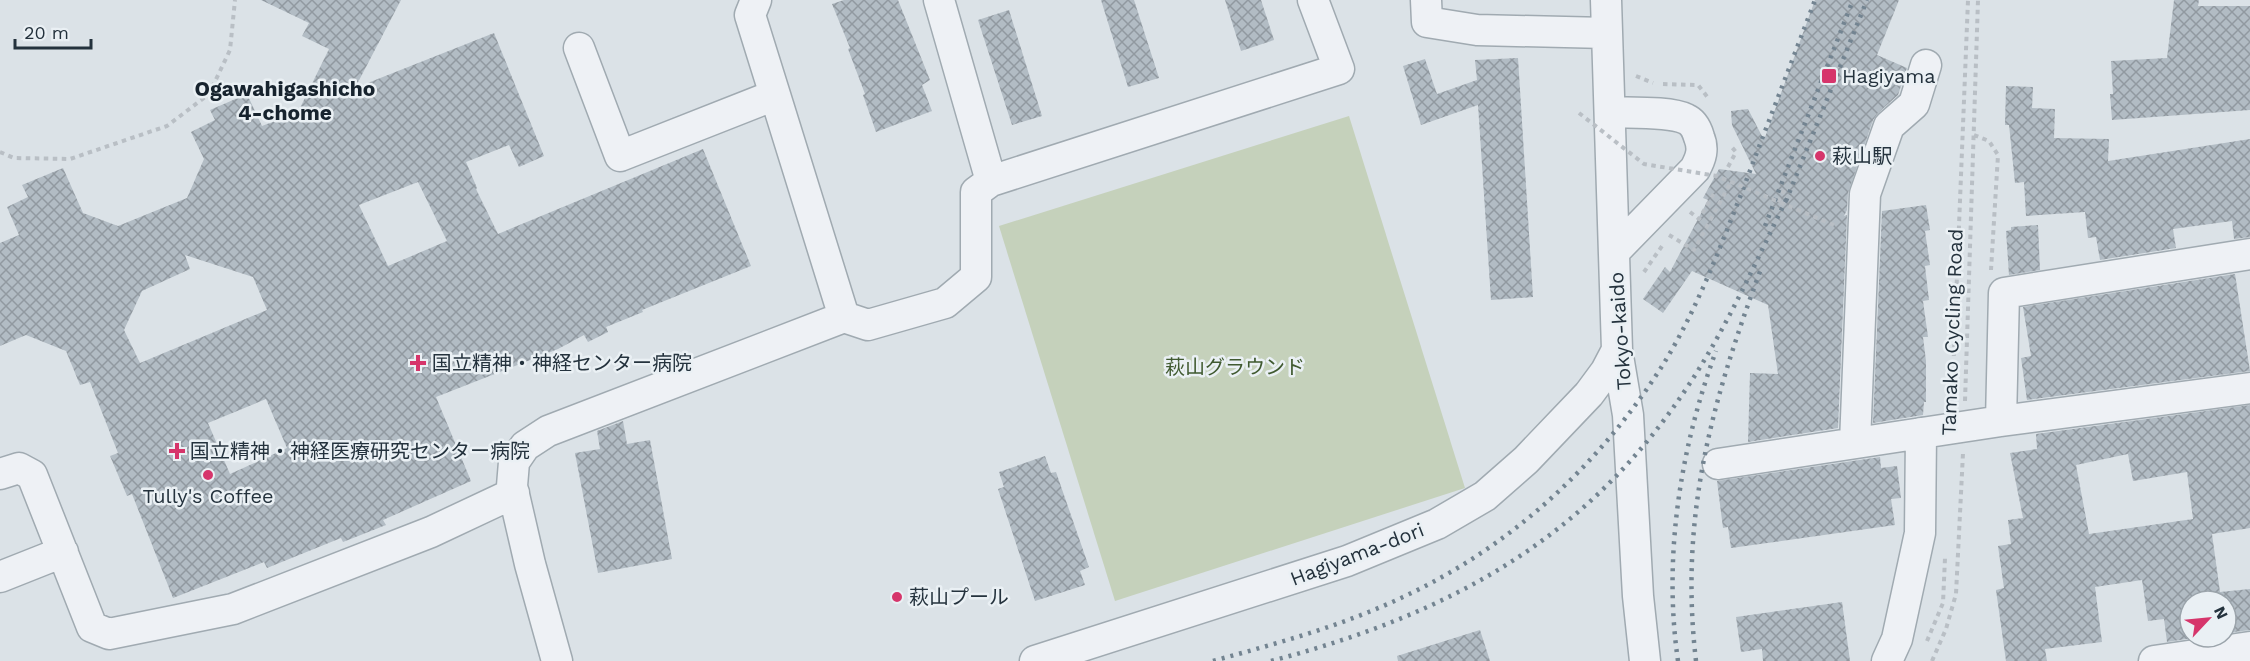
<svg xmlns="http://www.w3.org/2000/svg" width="2250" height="661" font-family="'Work Sans','Noto Sans JP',sans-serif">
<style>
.green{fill:#c5d1bb}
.building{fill:url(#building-cross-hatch);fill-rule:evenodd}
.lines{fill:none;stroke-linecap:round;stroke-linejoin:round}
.minor-casing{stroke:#a0aab1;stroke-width:33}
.path{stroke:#b9bfc5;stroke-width:4;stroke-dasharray:4.5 4.5;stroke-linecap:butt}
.minor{stroke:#eef1f5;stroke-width:30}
.rail{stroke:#738491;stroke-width:4.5;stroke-dasharray:3 6;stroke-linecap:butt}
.path-bridge{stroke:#b9bfc5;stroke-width:4;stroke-dasharray:4.5 4.5;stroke-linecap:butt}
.poi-dot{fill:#d6356b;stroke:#eaf0f4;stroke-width:2}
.labels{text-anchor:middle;stroke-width:5;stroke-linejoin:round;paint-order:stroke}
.poi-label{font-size:20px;fill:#24323d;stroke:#eaf0f4;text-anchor:start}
.street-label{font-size:20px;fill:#24323d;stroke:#eaf0f4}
.park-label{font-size:20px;fill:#405a30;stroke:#eaf0f4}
.neighbourhood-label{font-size:21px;font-weight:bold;fill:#17232e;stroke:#eaf0f4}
</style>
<defs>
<pattern id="building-cross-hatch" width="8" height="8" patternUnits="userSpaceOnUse" patternTransform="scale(1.5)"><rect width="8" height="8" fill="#b2bcc4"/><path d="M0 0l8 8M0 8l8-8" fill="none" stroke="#9199a0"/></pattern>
</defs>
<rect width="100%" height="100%" fill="#dbe2e7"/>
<path class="green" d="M1349 116 1465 488 1115 601 999 226Z"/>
<path class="building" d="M261 0H401L355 88 494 33 544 156 519 167 509 145 466 162 477 188 476 189 498 234 703 149 751 266 642 310 643 312 606 327 608 332 588 342 584 335 558 349 436 397 471 481 383 520 386 525 343 542 341 538 267 568 264 562 173 598 132 494 127 496 110 456 118 453 90 382 80 385 66 351 26 335 0 346V243L19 235 7 207 28 197 22 185 63 168 83 213 118 226 187 198 204 159 191 132 215 120 210 110 247 94 262 126 298 112 329 49 302 36 309 23ZM418 182 447 241 388 266 359 205ZM185 255 253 277 267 310 140 363 124 330 142 291 190 269ZM266 399 287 448 230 474 208 423Z
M844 0H898L930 80 922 85 932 111 876 132 863 95 865 94 848 49 850 48 832 4Z
M1101 0H1134L1159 78 1128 87Z
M1225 0H1261L1274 40 1241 51Z
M1815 0H1899L1877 55 1907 68 1898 95 1878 113 1873 120 1848 193 1847 210 1844 216 1847 215 1838 428 1748 442 1750 373 1778 374 1768 305 1692 271 1663 313 1643 299 1665 267 1670 272 1708 200 1703 198 1719 169 1756 174 1732 125 1731 111 1748 109 1764 140Z
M2174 0H2199L2198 6H2250V110L2112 120 2110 94H2113L2111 61 2167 58Z
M1009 10 1042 116 1012 125 978 20Z
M1518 58 1533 297 1491 300 1478 105 1421 125 1403 66 1425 59 1437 94 1477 80 1475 60Z
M2006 86 2033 87 2032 108 2055 109 2054 138 2109 139 2108 161 2250 139V237L2234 239 2232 221 2173 229 2176 248 2100 260 2096 237 2088 238 2085 212 2026 216 2024 182 2015 183 2009 125H2005Z
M1926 205 1930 230 1925 231 1930 265 1925 266 1929 300 1923 301 1928 337H1923L1926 361V402H1924L1923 415 1873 423 1882 211Z
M2038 225 2040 270 2009 275 2006 231 2011 230V227Z
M2235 274 2250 371 2027 400 2021 358 2031 356 2023 307Z
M2250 405V528L2212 534 2220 592 2250 589V630L2226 633V601H2190V637H2199L2167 642 2164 619 2148 621 2142 580 2095 587 2102 642 2045 649 2047 661H2006L1996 590 2004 588 1998 546 2011 544 2008 520 2023 518 2010 453 2037 449 2036 434ZM2128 454 2133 481 2187 472 2193 519 2089 534 2076 465Z
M623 421 627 444 650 440 672 559 598 573 575 453 600 449 597 431Z
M1045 456 1051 473 1056 472 1089 567 1080 571 1085 585 1035 601 998 489 1004 487 999 472Z
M1880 457 1881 468 1897 466 1901 498 1891 499 1895 525 1731 548 1728 527 1723 528 1717 481Z
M1842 602 1850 661H1763L1762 649 1741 652 1736 617Z
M1480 630 1490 661H1398L1397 656Z"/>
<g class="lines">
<defs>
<path id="minor" d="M756 0 750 15 775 95
M939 0 991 181
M1426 0 1427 22 1477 30 1606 33
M1606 0 1617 350 1628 415 1638 596 1645 661
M579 48 620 156 775 95 844 317
M1610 112C1629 113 1670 111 1686 119 1693 122 1697 130 1699 137 1704 149 1701 158 1695 169L1614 252
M2001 421 2004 293 2250 254
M1855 443 1865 194 1889 126 1914 104 1926 65
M1718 464 2001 421 2250 388
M0 474 19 468 32 475 92 627 109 634 233 609 431 532 514 493
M0 577 63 552
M557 661 530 564 512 486 514 462 525 446 548 431 844 317 868 325 945 303 976 277V192L991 181 1339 69 1313 0
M1035 661 1347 561 1437 524 1485 496 1526 460 1589 394 1606 371 1617 350
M1887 661 1897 639 1920 533 1921 433
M2154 661 2250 647"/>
</defs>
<use href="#minor" class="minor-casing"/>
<path class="path" d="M1636 76 1653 83
M1663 84 1698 85 1709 99
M1974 135 1989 141 1998 155 1991 270
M0 152 14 158 70 159 167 126 209 94 230 50 235 0
M1728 167 1736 152 1730 145
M1778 202 1786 187
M1690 212 1699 219 1716 190
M1669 235 1694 250 1731 182
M1644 272 1662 246
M1952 401 1968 0
M1965 401 1978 0
M1927 641 1943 603 1945 558
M1932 661 1946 629 1956 594 1963 453"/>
<use href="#minor" class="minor"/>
<path class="rail" d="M1786 201 1867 0
M1765 226 1853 0
M1213 661C1278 643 1342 626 1403 597 1506 549 1592 472 1655 377 1693 320 1717 255 1742 192 1766 128 1791 64 1815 0
M1271 661C1450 614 1589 539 1692 380 1730 321 1758 257 1789 194
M1678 661C1663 558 1680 449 1716 351
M1696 661C1679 516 1712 401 1762 266"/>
<path class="path-bridge" d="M1579 113 1644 164 1717 176 1834 225"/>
</g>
<g class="poi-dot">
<rect x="1821" y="68" width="16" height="16" rx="3"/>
<circle cx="1820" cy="156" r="6"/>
<path d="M415 354h6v6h6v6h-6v6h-6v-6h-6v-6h6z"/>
<path d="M174 442h6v6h6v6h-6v6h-6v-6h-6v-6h6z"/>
<circle cx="208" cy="475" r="6"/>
<circle cx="897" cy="597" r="6"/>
</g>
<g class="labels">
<g class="poi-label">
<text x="1842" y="83">Hagiyama</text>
<text x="1832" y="163">萩山駅</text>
<text x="432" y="370">国立精神・神経センター病院</text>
<text x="190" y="458">国立精神・神経医療研究センター病院</text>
<text x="208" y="503" text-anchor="middle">Tully's Coffee</text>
<text x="909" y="604">萩山プール</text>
</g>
<g class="street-label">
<text transform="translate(1620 331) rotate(-94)" y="7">Tokyo-kaido</text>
<text transform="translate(1952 332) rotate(-88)" y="7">Tamako Cycling Road</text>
<text transform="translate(1357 554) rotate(-21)" y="7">Hagiyama-dori</text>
</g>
<g class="park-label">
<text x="1235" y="374">萩山グラウンド</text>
</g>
<g class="neighbourhood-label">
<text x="285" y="96">Ogawahigashicho<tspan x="285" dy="24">4-chome</tspan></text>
</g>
</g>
<g transform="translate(2208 619) rotate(64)"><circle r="28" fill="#eaf0f4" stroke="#9ba4ab" stroke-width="1.5"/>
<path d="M0-4.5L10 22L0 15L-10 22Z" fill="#d6356b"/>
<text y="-9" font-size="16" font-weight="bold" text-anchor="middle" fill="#24323d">N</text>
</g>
<path d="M15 39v9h76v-9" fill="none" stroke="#24323d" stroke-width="3"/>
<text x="24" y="39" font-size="18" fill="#24323d" stroke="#eaf0f4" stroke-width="4.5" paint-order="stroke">20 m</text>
</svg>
